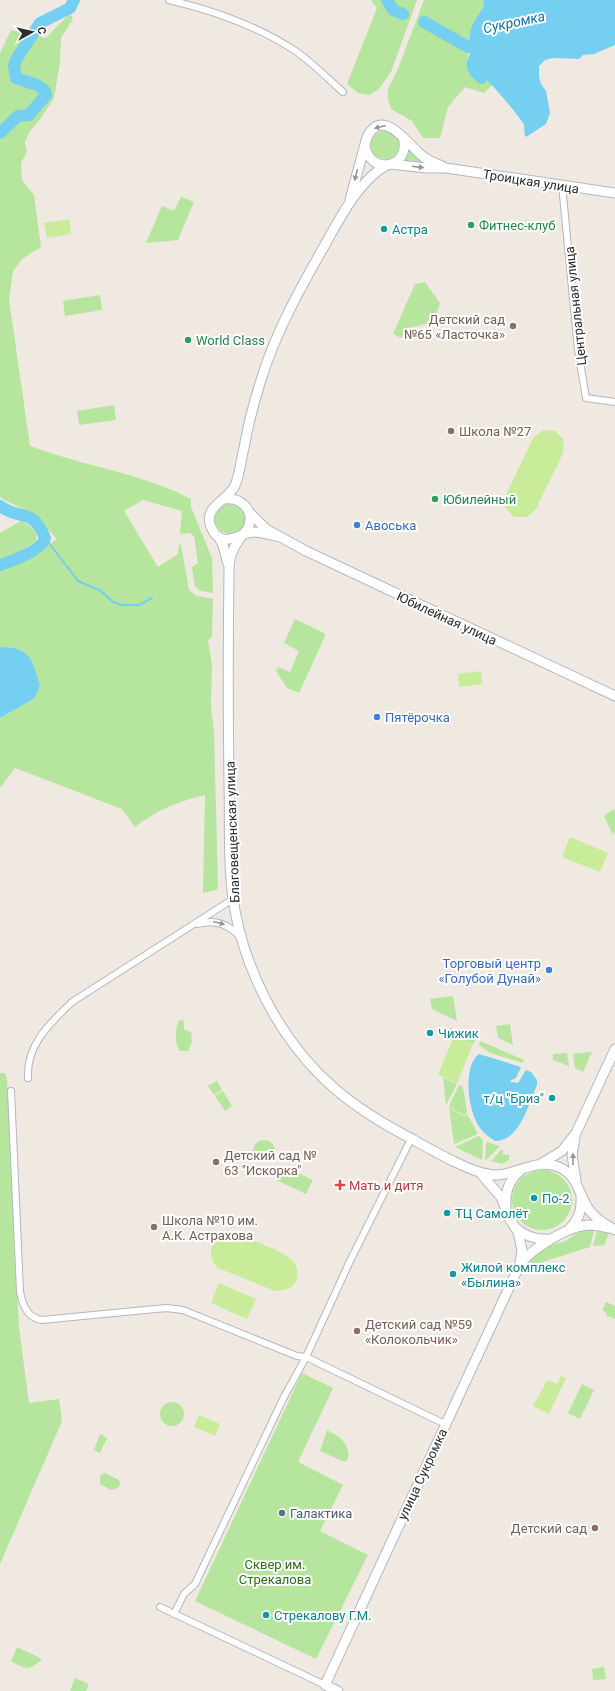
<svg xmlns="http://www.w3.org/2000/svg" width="615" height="1691" font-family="Roboto,sans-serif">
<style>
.green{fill:#b6e59e}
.pitch{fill:#c9ec9a}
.water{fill:#75cff0}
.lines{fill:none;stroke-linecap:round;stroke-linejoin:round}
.stream{stroke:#75cff0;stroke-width:2}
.river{stroke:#75cff0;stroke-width:12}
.street-casing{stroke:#b4b7c1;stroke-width:8}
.secondary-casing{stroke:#b4b7c1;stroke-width:11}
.street{stroke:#fff;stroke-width:6}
.secondary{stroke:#fff;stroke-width:9}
.oneway{fill:#969696}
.leisure-dot{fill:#2e9e5b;stroke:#fff;stroke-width:1.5}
.culture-dot{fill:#0f9aa8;stroke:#fff;stroke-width:1.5}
.education-dot{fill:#8d6e63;stroke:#fff;stroke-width:1.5}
.shop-dot{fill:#3f7fe0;stroke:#fff;stroke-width:1.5}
.health-dot{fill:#e0444e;stroke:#fff;stroke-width:1.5}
.service-dot{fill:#5c6f8a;stroke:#fff;stroke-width:1.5}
.labels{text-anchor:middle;stroke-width:4;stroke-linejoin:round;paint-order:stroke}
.street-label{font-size:13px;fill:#2e2e2e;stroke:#fff}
.leisure-label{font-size:13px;fill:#27864d;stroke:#fff;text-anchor:start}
.culture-label{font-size:13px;fill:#0d838f;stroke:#fff;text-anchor:start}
.education-label{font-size:13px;fill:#785e54;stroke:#fff;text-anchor:start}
.shop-label{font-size:13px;fill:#366cbe;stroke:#fff;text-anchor:start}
.health-label{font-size:13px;fill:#be3a42;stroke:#fff;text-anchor:start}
.service-label{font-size:13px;fill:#4e5e75;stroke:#fff;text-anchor:start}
.park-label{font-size:13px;fill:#2c6e1b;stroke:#fff}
.water-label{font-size:14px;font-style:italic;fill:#0d6fa3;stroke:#fff}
</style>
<rect width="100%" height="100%" fill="#efe9e1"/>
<path class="green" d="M371 0H417L391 72 379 89 369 95 358 93 347 84 377 8Z
M424 0H483L484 6C475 19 469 30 468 45 468 52 469 55 467 61L493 84 484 93 465 87 448 107 440 138H423L412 121 391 109 388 99V89L398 69Z
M70 13 73 19 61 38 60 62 54 98 39 121 30 131 25 142 27 152 21 163 22 180 34 195 41 247 22 259 13 271 9 299 30 446C83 466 141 473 191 499V507L212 558 213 593 201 591 195 587 192 567 198 563 194 536 190 533 180 534 182 511 143 500 124 511 158 567 178 554 179 544 181 545 189 590 197 596 213 599 212 636 208 641 212 665 211 706 214 732 218 888 216 890 203 893 205 795C174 803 161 808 135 827L122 809 15 768 0 788V718L35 698 40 685C31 659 31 647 0 647V570L19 563 57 539C48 530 40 519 29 512 20 506 9 504 0 497V53L11 30 46 38Z
M371 145a14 14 0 1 1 28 0a14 14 0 1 1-28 0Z
M409 149 430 165 403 162Z
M181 197 194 202 178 240 146 243 162 206 174 211Z
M425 282 440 303 434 322 405 329 401 338 393 334 415 284Z
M100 295 102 310 65 316 63 301Z
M114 405 116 420 79 425 77 411Z
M215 519a15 15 0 1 1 30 0a15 15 0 1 1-30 0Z
M21 521 30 526 36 533V541L13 556 0 559V533Z
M295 619 326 634 299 693 287 688 276 671 278 667 290 672 299 651 284 643Z
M615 808V831L613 835 604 816 612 810 614 811Z
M453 996 457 1021 432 1009 430 999Z
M179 1020 184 1021V1029L192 1033 191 1038 193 1040 188 1051H180C174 1043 175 1029 179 1020Z
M510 1024 513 1045 498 1038 496 1026Z
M450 1028 476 1039 473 1044 447 1033Z
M480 1041 524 1060 523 1063 490 1053 479 1045Z
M592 1052 583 1072 575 1068 573 1054Z
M567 1053 569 1066 553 1060V1054Z
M0 1073H5L7 1079 19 1328 29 1403 59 1399 62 1421 0 1564Z
M443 1078 457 1084 446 1105Z
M217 1081 222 1090 214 1095 208 1086Z
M459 1085 463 1087 467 1112 464 1116 449 1106Z
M223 1091 232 1106 225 1111 215 1096Z
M449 1107 464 1117 467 1114 478 1134 454 1144Z
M479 1136 483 1140 482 1160 455 1147Z
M253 1151a11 11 0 1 1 22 0a11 11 0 1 1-22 0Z
M486 1142 500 1146 485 1161Z
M503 1148V1155H509V1160L502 1164 491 1161Z
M282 1167 298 1173 313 1180 306 1194 276 1180Z
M512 1200a30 30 0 1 1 60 0a30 30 0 1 1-60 0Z
M595 1227 590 1247 533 1265 529 1261 537 1252 551 1245 566 1241 583 1229Z
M598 1228 609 1233 604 1245 593 1246Z
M606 1302 615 1306V1319L606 1315V1312L602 1310Z
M302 1373 333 1388 298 1462 343 1485 320 1531 368 1555 316 1659 195 1601Z
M582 1384 594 1390 580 1419 568 1413Z
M160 1414a12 12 0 1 1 24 0a12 12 0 1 1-24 0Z
M327 1430C340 1437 350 1443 348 1459L345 1462 320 1451Z
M100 1434 107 1438 100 1453 94 1450Z
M105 1473 119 1480 120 1484 118 1488 111 1490 100 1484V1475Z
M17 1647 42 1659C28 1672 26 1669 11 1661Z
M604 1667 606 1679 593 1680 592 1669Z
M75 1678 89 1684 86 1691H70Z"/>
<path class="pitch" d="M69 219 71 234 47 238 44 223Z
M543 430 555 431 564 440 563 453 536 509 527 517H514L505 507 506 495 533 438Z
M481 671 482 684 459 687 458 674Z
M570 837 608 853 600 872 562 857Z
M454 1036 473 1044 457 1083 438 1075Z
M225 1233H235C248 1239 283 1251 292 1260 298 1266 299 1276 295 1283 291 1289 282 1291 275 1291L218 1268C206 1257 210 1239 225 1233Z
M219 1283 256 1299 247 1319 211 1303Z
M561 1376 566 1378 549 1414 533 1406 547 1380 557 1384Z
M199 1415 220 1424 215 1436 194 1427Z"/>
<path class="water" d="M483 0H615V45L594 54 583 55 579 59 553 58 545 60 539 66V77L541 84 546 91 550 113 546 124 526 137C523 132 525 130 524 125 522 120 492 83 486 80V83L480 84C472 78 465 71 467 61 468 58 470 55 470 52 467 31 472 24 484 6Z
M0 647C31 647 31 658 40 685L35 698 0 718Z
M479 1054 521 1067 516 1078 510 1081 511 1082 518 1083 526 1070 531 1072 537 1080V1085C528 1105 520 1141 495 1141 487 1136 480 1130 476 1121 468 1105 463 1066 479 1054Z"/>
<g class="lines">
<path class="stream" d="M45 538 78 581 101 591 113 602 122 605H139L152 598"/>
<path class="river" d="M387 0 393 10 403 14
M424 22 468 47 484 45
M0 133 18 116 29 115 46 95 45 91 37 85 16 78 14 65 17 58 40 23 70 8 74 0
M0 506C20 521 33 507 45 538 41 551 12 561 0 565"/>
<defs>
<path id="street" d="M169 0C212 10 257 26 294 50 312 62 327 78 343 92
M562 185 578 350 586 398 615 402
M198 924C215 919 229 924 241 938
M28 1078C26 1045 50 1023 72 1002L233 899
M11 1091 20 1291C22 1305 27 1318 42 1320L145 1310 167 1308 183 1310 297 1356 306 1357 445 1424
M160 1607 325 1685
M174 1614 184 1594 195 1584 283 1399 306 1357 350 1261 411 1139"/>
<path id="secondary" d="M365 146C371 177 412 167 403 137
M391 164 426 168H446L615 193
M350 200 367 137C383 107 406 142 420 154 426 160 434 163 442 166
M224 499C239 497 254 508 249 525 248 531 242 534 239 540 233 548 229 559 229 569 228 640 228 711 229 783 230 818 228 855 232 890 240 963 278 1039 334 1088 357 1108 385 1125 412 1139 432 1150 471 1173 493 1175 517 1176 537 1156 561 1168 577 1176 579 1194 588 1208 594 1218 605 1224 615 1230
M249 512 266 529 306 551 615 696
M218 536 223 545 228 564
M280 537C271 535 262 532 253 532 239 533 221 551 211 527 202 505 231 500 236 483 240 472 241 459 244 448 248 425 254 402 261 380 276 331 301 287 326 243 340 218 360 179 387 165
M575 1137 572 1155 576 1181
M542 1163 562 1151 576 1133 615 1049
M481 1174 501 1197 509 1218 518 1232 522 1250 520 1264
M506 1206C505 1192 509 1180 520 1171
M516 1228C526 1237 537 1240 550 1239
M568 1230C578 1222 582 1210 581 1197
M338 1691 325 1685 520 1264C533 1248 569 1225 590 1225 596 1225 603 1227 609 1228"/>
</defs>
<use href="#street" class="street-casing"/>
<use href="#secondary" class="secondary-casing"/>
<use href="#street" class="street"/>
<use href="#secondary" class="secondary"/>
</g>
<defs><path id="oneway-solid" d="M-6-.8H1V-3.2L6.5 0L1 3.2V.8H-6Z"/></defs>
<g class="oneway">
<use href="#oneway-solid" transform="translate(380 127) rotate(166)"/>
<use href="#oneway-solid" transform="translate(418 167) rotate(7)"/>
<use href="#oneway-solid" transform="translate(356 175) rotate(104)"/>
<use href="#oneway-solid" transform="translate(219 923) rotate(14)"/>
<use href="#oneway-solid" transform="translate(573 1159) rotate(-90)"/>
</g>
<g class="leisure-dot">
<circle cx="471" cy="225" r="4"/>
<circle cx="188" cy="340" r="4"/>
<circle cx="435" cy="499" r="4"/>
</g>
<g class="culture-dot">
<circle cx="384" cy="229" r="4"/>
<circle cx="430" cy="1033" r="4"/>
<circle cx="552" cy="1098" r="4"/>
<circle cx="534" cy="1198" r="4"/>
<circle cx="447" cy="1213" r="4"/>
<circle cx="453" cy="1274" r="4"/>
<circle cx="266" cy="1615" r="4"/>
</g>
<g class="education-dot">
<circle cx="513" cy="326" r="4"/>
<circle cx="451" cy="431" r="4"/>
<circle cx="216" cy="1162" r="4"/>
<circle cx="154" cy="1227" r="4"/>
<circle cx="357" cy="1331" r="4"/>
<circle cx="595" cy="1528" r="4"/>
</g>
<g class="shop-dot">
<circle cx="357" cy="525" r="4"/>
<circle cx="377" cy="717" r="4"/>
<circle cx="549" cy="970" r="4"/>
</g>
<path class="health-dot" d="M338 1179h4v4h4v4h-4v4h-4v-4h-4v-4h4z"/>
<circle class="service-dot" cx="282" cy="1513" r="4"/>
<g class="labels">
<g class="street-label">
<text transform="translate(531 181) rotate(9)" y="5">Троицкая улица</text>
<text transform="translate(575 306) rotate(-96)" y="5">Центральная улица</text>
<text transform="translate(447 618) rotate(25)" y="5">Юбилейная улица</text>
<text transform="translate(232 832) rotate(-92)" y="5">Благовещенская улица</text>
<text transform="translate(422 1474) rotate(-65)" y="5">улица Сукромка</text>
</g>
<g class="leisure-label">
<text x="479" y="230">Фитнес-клуб</text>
<text x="196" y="345">World Class</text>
<text x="443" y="504">Юбилейный</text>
</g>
<g class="culture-label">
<text x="392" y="234">Астра</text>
<text x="438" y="1038">Чижик</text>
<text x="544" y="1103" text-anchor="end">т/ц "Бриз"</text>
<text x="542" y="1203">По-2</text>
<text x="455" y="1218">ТЦ Самолёт</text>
<text x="461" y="1272">Жилой комплекс<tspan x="461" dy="15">«Былина»</tspan></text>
<text x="274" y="1620">Стрекалову Г.М.</text>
</g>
<g class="education-label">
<text x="505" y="324" text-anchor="end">Детский сад<tspan x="505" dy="15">№65 «Ласточка»</tspan></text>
<text x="459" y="436">Школа №27</text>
<text x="224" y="1160">Детский сад №<tspan x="224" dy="15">63 "Искорка"</tspan></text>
<text x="162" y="1225">Школа №10 им.<tspan x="162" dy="15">А.К. Астрахова</tspan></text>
<text x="365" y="1329">Детский сад №59<tspan x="365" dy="15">«Колокольчик»</tspan></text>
<text x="587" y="1533" text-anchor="end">Детский сад</text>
</g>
<g class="shop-label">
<text x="365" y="530">Авоська</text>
<text x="385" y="722">Пятёрочка</text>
<text x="541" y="968" text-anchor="end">Торговый центр<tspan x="541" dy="15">«Голубой Дунай»</tspan></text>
</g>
<g class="health-label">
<text x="349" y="1190">Мать и дитя</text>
</g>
<g class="service-label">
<text x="290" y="1518">Галактика</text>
</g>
<g class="park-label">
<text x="275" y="1569">Сквер им.<tspan x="275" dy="15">Стрекалова</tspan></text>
</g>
<g class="water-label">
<text transform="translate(514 22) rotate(-12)" y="5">Сукромка</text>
</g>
</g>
<g transform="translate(32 32) rotate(82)" stroke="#ffffff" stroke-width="3" paint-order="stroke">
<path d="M0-3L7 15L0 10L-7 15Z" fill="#2e2e2e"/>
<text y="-6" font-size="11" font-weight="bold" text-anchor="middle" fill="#2e2e2e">С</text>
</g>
</svg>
